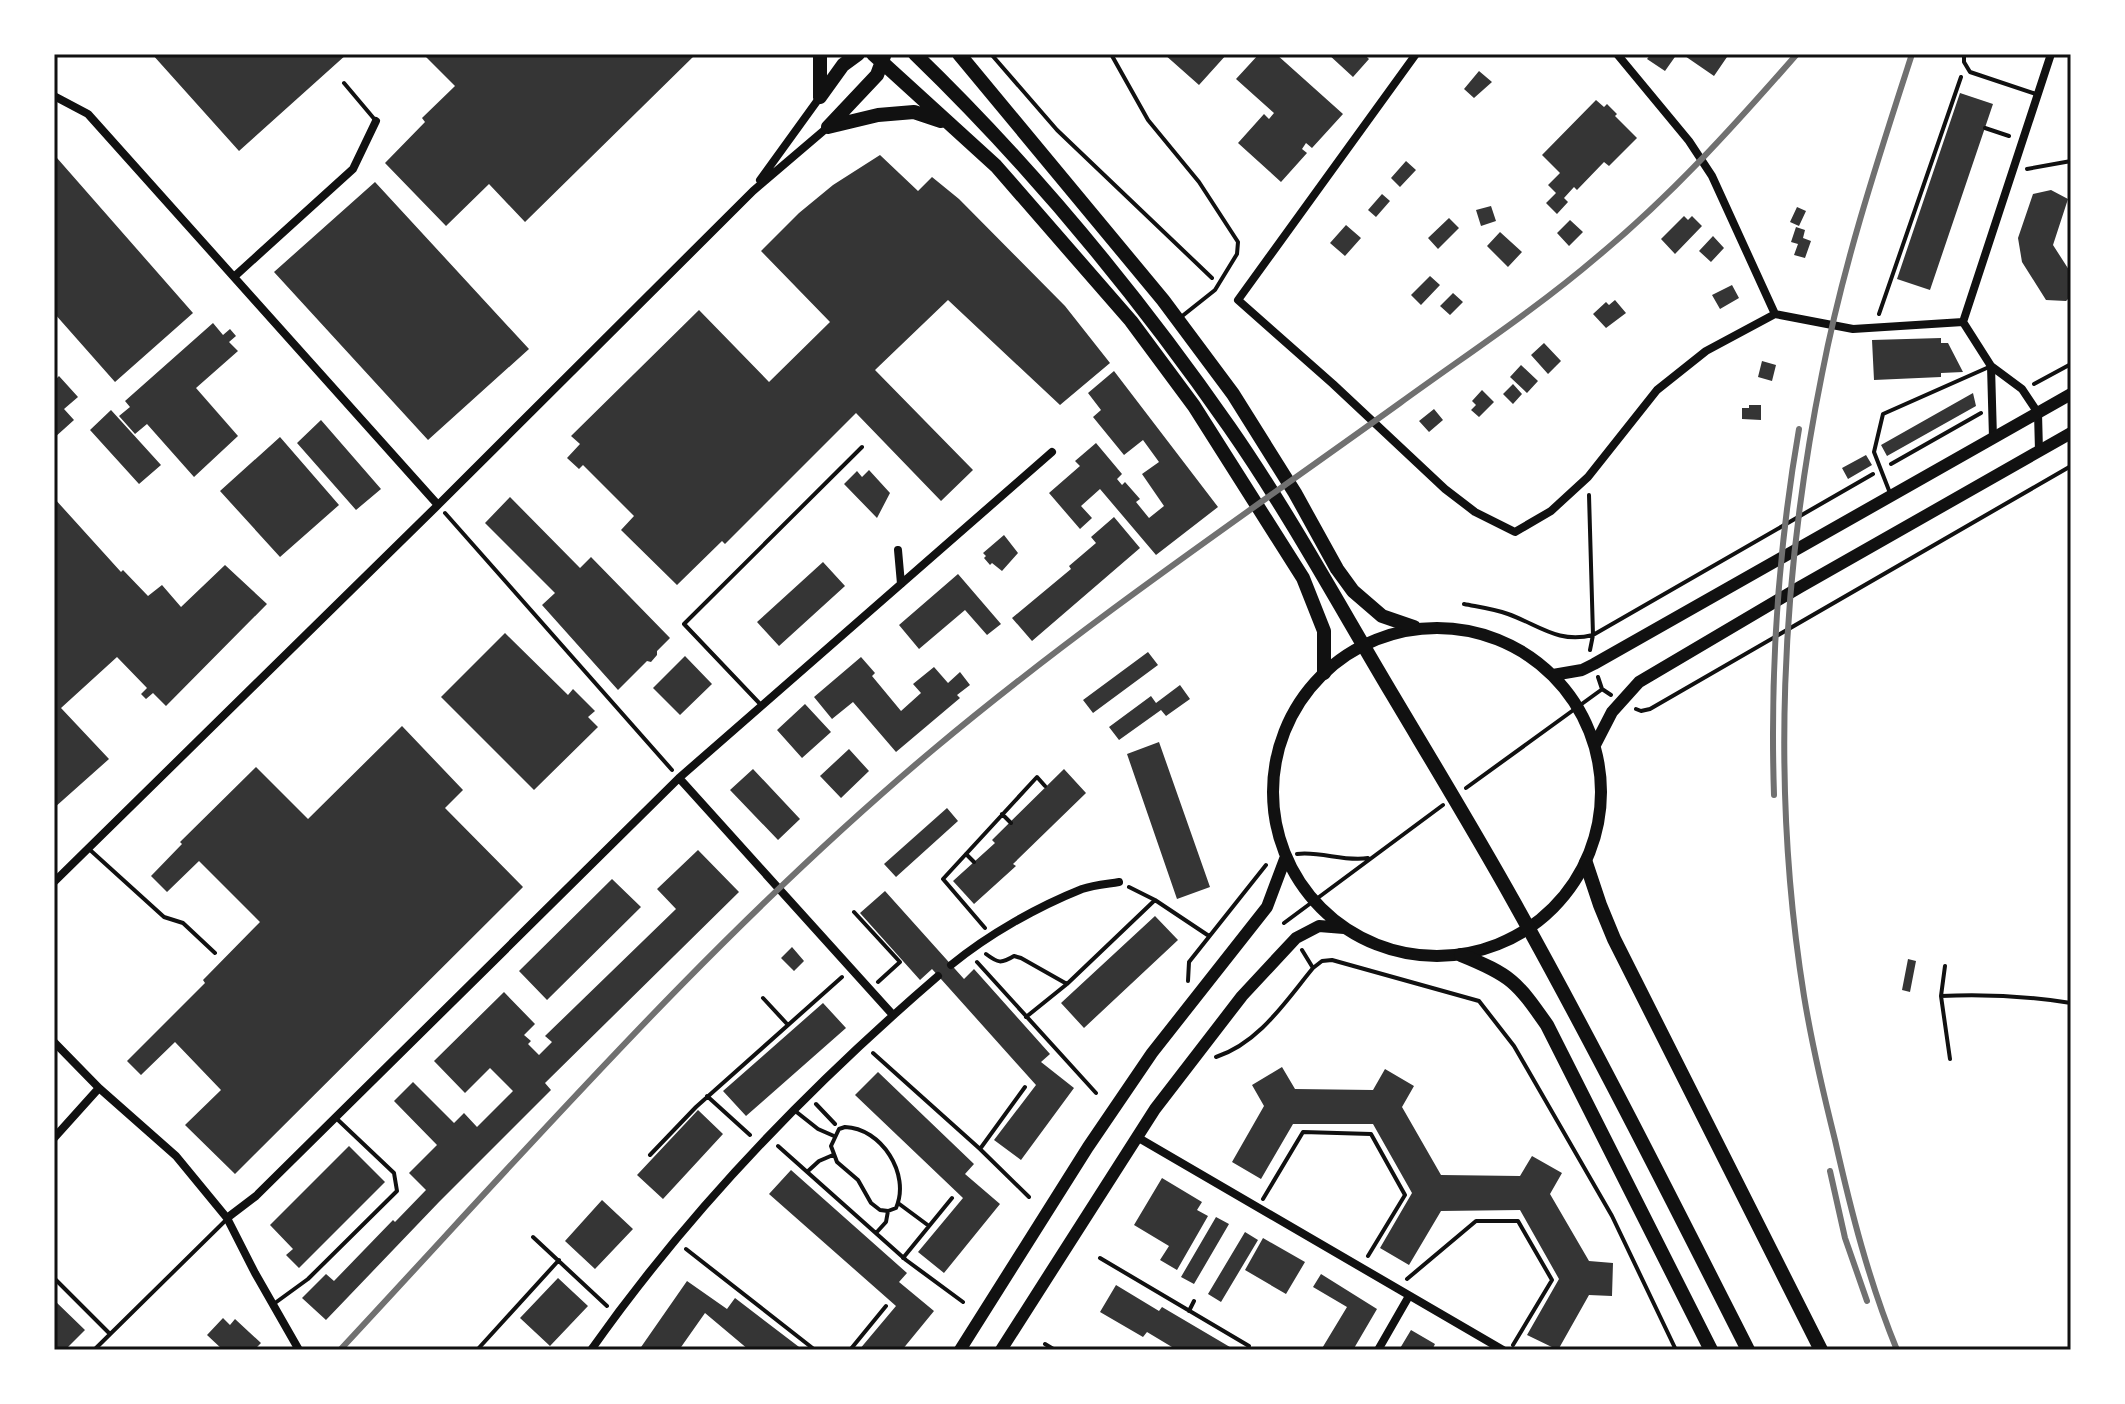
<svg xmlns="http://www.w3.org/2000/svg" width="2125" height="1404" font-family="'Work Sans',sans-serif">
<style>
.building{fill:#353535}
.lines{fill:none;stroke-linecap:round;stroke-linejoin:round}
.path{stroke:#111;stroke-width:4}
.service{stroke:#111;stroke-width:4}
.minor{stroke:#111;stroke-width:8}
.secondary{stroke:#111;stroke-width:12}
.trunk{stroke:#111;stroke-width:14}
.rail{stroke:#707070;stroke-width:6}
.neatline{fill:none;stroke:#111;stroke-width:3}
</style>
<rect width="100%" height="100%" fill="#fff"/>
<path class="building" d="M152 54H347L239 151Z
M423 54H696L525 222 489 184 446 226 385 163 425 122 422 118 455 86Z
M1164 54H1227L1199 85Z
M1259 54H1276L1343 114 1312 148 1306 143 1302 149 1307 153 1281 182 1238 143 1264 114 1269 119 1274 113 1236 79Z
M1328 54H1364L1369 59 1353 77Z
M1651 54H1677L1665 71 1647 59Z
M1682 54H1722L1727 57 1714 76Z
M1479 71 1492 82 1474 98 1464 89Z
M1960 93 1993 104 1930 290 1897 279Z
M1596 100 1604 107 1607 104 1617 114 1615 116 1637 138 1609 166 1604 162 1577 190 1574 187 1564 198 1568 202 1557 214 1546 203 1556 193 1548 185 1560 173 1542 155Z
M880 155 918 191 932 177 959 199 1065 306 1110 363 1060 405 948 300 875 370 973 470 941 501 856 413 725 544 722 541 677 585 621 530 634 516 583 465 579 469 567 458 580 444 571 436 699 310 769 382 830 322 761 251 799 213 833 185Z
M57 158 193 313 115 382 54 313V161Z
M1406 161 1416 170 1400 187 1391 178Z
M375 182 529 349 428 440 274 272Z
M2051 190 2068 199 2053 245 2071 273V296L2066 301 2046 300 2022 262 2018 238 2033 194Z
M1382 194 1390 201 1376 217 1368 210Z
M1491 206 1496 221 1481 226 1476 210Z
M1797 207 1806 211 1799 226 1790 222Z
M1684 216 1688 220 1692 216 1702 226 1675 254 1661 239Z
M1449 218 1459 228 1438 249 1428 238Z
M1570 220 1583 232 1569 246 1557 233Z
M1346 225 1361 238 1345 256 1330 243Z
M1796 227 1805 230 1803 238 1811 241 1805 258 1794 255 1798 244 1791 242Z
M1500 232 1522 252 1508 267 1487 246Z
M1713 236 1724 248 1711 262 1699 251Z
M1430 276 1440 285 1421 305 1411 295Z
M1732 285 1739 298 1720 309 1712 295Z
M1453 293 1463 302 1450 315 1440 306Z
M1615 300 1626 313 1606 328 1593 314 1606 302 1609 305Z
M213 323 223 335 230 329 236 336 229 342 238 351 196 388 238 436 194 477 147 424 135 434 119 416 130 407 125 401Z
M1941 338V343H1948L1963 372 1941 373V377L1874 380 1872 340Z
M1544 343 1561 361 1548 374 1531 355Z
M1762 361 1776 365 1772 381 1758 377Z
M1521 365 1538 381 1527 393 1510 377Z
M1114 371 1218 507 1156 555 1100 489 1081 506 1092 518 1080 529 1049 493 1080 466 1075 461 1096 443 1122 474 1117 479 1122 485 1125 482 1140 499 1136 502 1149 518 1164 506 1142 474 1159 462 1143 440 1124 455 1093 417 1101 410 1088 393Z
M59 376 78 397 64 409 74 420 54 438V381Z
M1513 384 1522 394 1513 404 1503 394Z
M1482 390 1494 402 1479 417 1471 410 1476 405 1472 401Z
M1973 393 1976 406 1887 456 1881 445Z
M1749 405H1761V420L1742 419V408H1749Z
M1434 409 1443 420 1429 432 1419 421Z
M111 410 161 465 139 484 90 430Z
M321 420 381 489 356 510 297 443Z
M280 437 339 505 280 557 220 491Z
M1866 455 1872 465 1848 479 1842 468Z
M869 470 890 493 877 518 844 484 857 471 862 477Z
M510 497 580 568 591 557 670 638 657 651V655L651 662 647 661 618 690 542 605 555 593 485 523Z
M54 498 121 572 123 570 148 596 162 585 181 607 225 565 267 604 166 706 153 693 146 699 141 694 147 688 117 657 61 708 109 759 54 808Z
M1114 517 1140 548 1032 641 1012 618 1071 569 1069 566 1096 543 1091 537Z
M1004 535 1018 553 1002 571 992 563 990 565 984 558 986 556 983 553Z
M823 562 845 586 779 646 757 622Z
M958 574 1001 624 987 635 965 610 919 649 899 625Z
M505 633 568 695 573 689 595 711 588 717 598 727 534 790 441 697Z
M1148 652 1158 665 1093 713 1083 700Z
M685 656 712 684 680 715 653 688Z
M861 657 875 673 872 676 901 711 921 693 913 684 934 667 948 683 960 672 970 685 957 695 960 698 896 752 853 702 832 719 814 697Z
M1180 685 1190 699 1166 716 1161 710 1119 740 1109 727 1151 696 1156 703Z
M805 704 831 732 802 758 777 730Z
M402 726 463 790 445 808 523 887 235 1174 185 1125 221 1090 175 1042 141 1075 127 1061 205 983 203 980 260 922 199 861 167 892 151 876 182 844 180 842 256 767 308 819Z
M1159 742 1210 887 1177 899 1127 754Z
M849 749 869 771 841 798 820 776Z
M753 769 800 819 778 840 730 790Z
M1064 769 1086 793 1013 864 1016 866 974 904 953 881 995 843 992 840Z
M947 808 958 821 896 877 884 864Z
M698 850 739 892 545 1083 551 1090 439 1202 326 1320 302 1298 326 1274 334 1281 393 1220 395 1222 426 1190 409 1173 437 1145 394 1101 413 1082 454 1123 464 1113 477 1127 513 1091 490 1068 465 1093 434 1061 504 992 535 1024 524 1035 531 1041 528 1044 539 1055 552 1042 545 1036 676 909 657 889Z
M612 879 641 907 547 1000 519 971Z
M885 891 964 979 974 969 1050 1054 1041 1062 1074 1088 1021 1160 994 1140 1036 1085 932 969 920 980 860 913Z
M1155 916 1178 940 1084 1028 1061 1003Z
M792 947 804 961 794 971 781 958Z
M1908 959 1916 961 1910 992 1902 990Z
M823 1003 846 1028 746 1116 723 1091Z
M1282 1067 1295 1089 1373 1090 1385 1069 1414 1086 1402 1107 1441 1175 1520 1176 1532 1156 1562 1173 1550 1194 1589 1261 1613 1263 1612 1296 1589 1295 1558 1350 1527 1335 1559 1279 1520 1210 1441 1211 1409 1265 1380 1248 1412 1193 1373 1124H1293L1261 1179 1232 1162 1264 1106 1252 1085Z
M878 1072 974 1164 965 1174 1000 1204 944 1273 918 1252 963 1198 855 1095Z
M698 1110 723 1134 663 1199 637 1175Z
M349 1146 385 1182 299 1268 286 1255 293 1249 270 1225Z
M791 1170 907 1273 899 1282 934 1311 902 1350H859L896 1306 769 1194Z
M1162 1178 1202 1202 1197 1210 1208 1216 1177 1270 1160 1260 1169 1246 1134 1225Z
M602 1200 633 1229 595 1269 565 1241Z
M1216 1217 1229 1224 1194 1284 1181 1277Z
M1245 1232 1258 1240 1221 1302 1208 1294Z
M1263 1238 1305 1262 1286 1294 1245 1270Z
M1321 1274 1377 1309 1353 1350H1321L1347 1307 1313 1287Z
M558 1278 588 1306 550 1346 520 1318Z
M687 1281 727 1309 735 1298 803 1350H749L705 1313 679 1350H639Z
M1116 1285 1159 1311 1162 1307 1235 1350H1177L1147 1332 1143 1337 1100 1312Z
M54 1300 85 1330 65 1350H54Z
M223 1318 230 1325 235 1319 261 1343 254 1350H223L207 1335Z
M1411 1330 1435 1344 1432 1350H1399Z"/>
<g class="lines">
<path class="path" d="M991 54 1057 130 1212 278
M1985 128 2009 136
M2027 169 2071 161
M1879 314 1961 77
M2034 384 2071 364
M1891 464 1981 413
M1589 495 1593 635 1590 650
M445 513 672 770
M1464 604C1479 607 1494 609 1508 614 1539 625 1558 644 1593 635L1873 474
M1598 677 1602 689 1611 695
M1636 709 1641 711 1650 709 2071 466
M1466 788 1601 690
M1002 814 1011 823
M966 854 974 862
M1297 854C1321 851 1344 862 1368 858
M1129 887 1155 900 1209 936
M854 912 900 962 878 982
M1284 923 1443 805
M985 928 943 879 1037 777 1045 786
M1302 950 1313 968
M986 954C998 963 1001 964 1014 956L1021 958 1067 984
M977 962 1096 1093
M1945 966 1941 996 1950 1059
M1188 981 1189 962 1266 865
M1941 996C1986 994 2027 996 2071 1003
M763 998 788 1025
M1026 1017 1067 984 1155 900
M873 1053 980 1149 1029 1197
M1216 1057C1259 1043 1285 1002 1313 968L1322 961 1332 960 1479 1001 1514 1046 1612 1216 1676 1350
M707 1096 750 1135
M816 1104 835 1124
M845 1127C881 1128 911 1174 896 1208L888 1211 880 1210 871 1203 858 1180 837 1162 831 1146 839 1129Z
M778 1146 906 1260 963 1302
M980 1149 1025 1087
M650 1155 696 1107 842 977
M807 1172 819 1161 833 1155
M1263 1199 1303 1132 1371 1134 1405 1195 1368 1256
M898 1203 929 1226
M876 1233 886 1222 888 1211
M533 1237 607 1306
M686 1249 815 1350
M903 1258 952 1198
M1100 1258 1249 1346
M1407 1279 1476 1221H1518L1552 1280 1513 1345
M1189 1311 1194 1301
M1045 1344 1055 1350
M477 1350 559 1260
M850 1350 886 1306"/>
<path class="service" d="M1111 54 1148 120 1199 182 1238 242 1237 254 1215 290 1181 317
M1964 54V62L1970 72 2036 94
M344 83 376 121
M1890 493 1874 452 1883 414 1989 367
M762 706 684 624 862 447
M89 849 164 917 183 923 215 953
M794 1110 818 1129 834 1136
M54 1278 110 1334
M275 1303 308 1279 397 1191 394 1173 337 1119
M94 1350 226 1220"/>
<path class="minor" d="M1416 54 1238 300 1333 384 1445 489 1475 512 1515 532 1551 511 1588 477 1657 390 1706 351 1775 314
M1617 54 1689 141 1712 176 1775 314
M54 96 88 114 438 505
M760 180 820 97
M235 276 353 169 376 121
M1775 314 1853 329 1963 322
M1963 322 2051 54
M1963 322 1991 366 2022 389 2038 413 2039 451
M1991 366 1993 438
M898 550 901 584
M679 778 893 1015
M54 882 438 505 753 191 828 127
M951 965C989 934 1037 907 1082 889 1094 885 1107 884 1119 882
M54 1042 99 1088 176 1156 227 1218 255 1273 299 1350
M1137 1137 1503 1350
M54 1138 99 1088
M227 1218 256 1196 679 778 1052 452
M591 1350C689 1211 809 1087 938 976
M1378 1350 1409 1296"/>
<path class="secondary" d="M1273 792a164 164 0 1 1 328 0a164 164 0 1 1-328 0Z
M1553 675 1582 670 1594 664 2071 394
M1595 745 1612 712 1639 682 1800 587 2071 433
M960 1350 1088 1147 1152 1053 1267 907 1285 859
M1001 1350 1155 1109 1242 996 1296 938 1319 926 1344 928"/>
<path class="trunk" d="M820 54V97
M873 54 996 166 1131 321 1194 406 1303 578 1324 631V673
M915 54C1033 168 1136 293 1230 428 1289 513 1339 605 1392 694 1433 763 1475 832 1514 902 1596 1049 1672 1200 1748 1350
M959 54 1163 300 1233 394 1295 493 1337 569 1353 591 1382 616 1414 627
M820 97 843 65 858 54
M828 127 878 115 914 112 941 121
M828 127 877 75 884 56
M1586 863 1600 905 1614 939 1821 1350
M1461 955C1511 975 1517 982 1547 1025L1711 1350"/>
<path class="rail" d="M1774 795C1770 673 1778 550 1799 429
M1830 1171 1845 1238 1867 1301
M340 1350C532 1144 718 930 934 749 1082 625 1243 516 1400 403 1466 355 1535 310 1597 257 1671 196 1734 126 1797 54
M1897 1350C1869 1282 1851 1211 1835 1140 1823 1092 1812 1045 1804 996 1771 791 1781 577 1822 374 1843 265 1878 159 1912 54"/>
</g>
<rect width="2125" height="1404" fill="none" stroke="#ffffff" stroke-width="112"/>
<rect x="56" y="56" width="2013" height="1292" class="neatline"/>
</svg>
